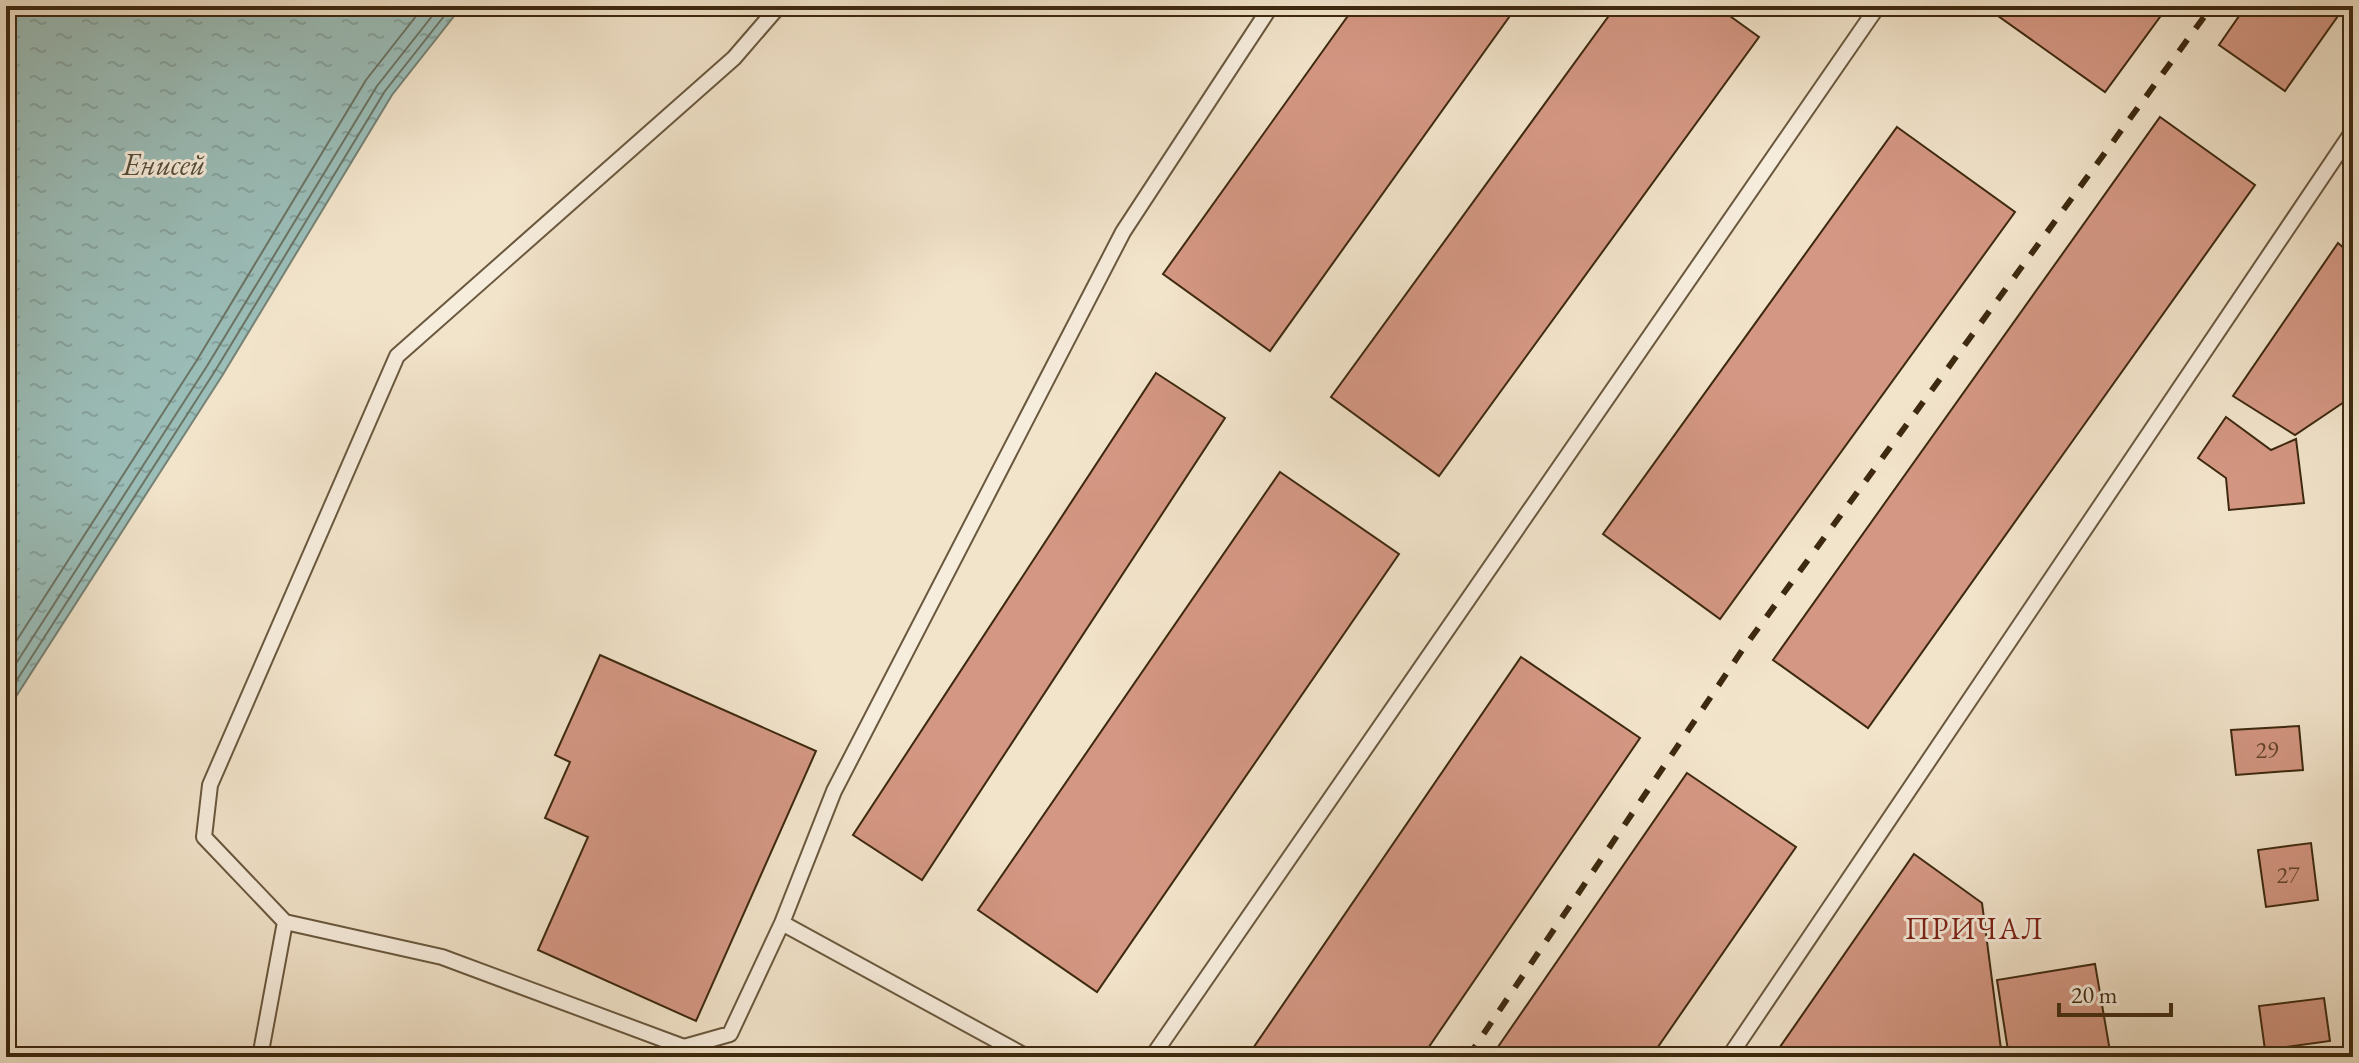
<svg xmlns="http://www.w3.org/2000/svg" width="2359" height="1063" font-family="'EB Garamond',serif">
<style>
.water{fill:url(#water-ripples);stroke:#758275;stroke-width:2}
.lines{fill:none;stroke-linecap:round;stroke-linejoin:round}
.shore{stroke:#6c7464;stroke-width:2}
.building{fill:#d49783;stroke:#3d290f;stroke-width:2}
.lane-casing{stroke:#6a583e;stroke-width:18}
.lane{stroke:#f7eddd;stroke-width:14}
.rail{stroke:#3d290f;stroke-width:6;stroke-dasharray:14 14;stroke-linecap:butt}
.labels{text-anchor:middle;stroke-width:6;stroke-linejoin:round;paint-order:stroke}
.number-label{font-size:24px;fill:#63442c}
.water-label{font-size:30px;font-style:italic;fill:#544e3a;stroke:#f7eddd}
.neighbourhood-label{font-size:30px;letter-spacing:2px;fill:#7a1f14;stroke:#f7eddd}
</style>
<defs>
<pattern id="water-ripples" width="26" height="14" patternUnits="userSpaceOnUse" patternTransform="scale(2)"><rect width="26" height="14" fill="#9bbeb9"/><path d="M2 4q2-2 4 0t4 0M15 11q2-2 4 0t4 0" fill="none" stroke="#86a39e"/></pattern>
</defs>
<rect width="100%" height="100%" fill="#f2e4cb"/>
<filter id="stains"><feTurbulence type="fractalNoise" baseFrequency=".0025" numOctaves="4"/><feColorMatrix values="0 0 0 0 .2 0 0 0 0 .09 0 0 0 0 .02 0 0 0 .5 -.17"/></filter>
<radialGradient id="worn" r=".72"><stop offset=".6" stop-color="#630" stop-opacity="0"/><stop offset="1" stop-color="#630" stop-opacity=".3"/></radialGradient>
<path class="water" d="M6 6H462L392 95 222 376 6 712Z"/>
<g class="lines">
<path class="shore" d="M6 657 197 360 366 80 424 6
M6 679 207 366 377 86 440 6
M6 697 215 371 385 91 452 6"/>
</g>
<path class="building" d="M1355 6H1517L1270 351 1163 274Z
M1616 6H1716L1759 37 1439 476 1331 397Z
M1984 6H2168L2105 92Z
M2246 6H2345L2285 91 2219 45Z
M2160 117 2255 185 1868 728 1773 660Z
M1897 127 2015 212 1720 619 1603 534Z
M2338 243 2353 256V396L2295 435 2233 396Z
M1156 373 1225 418 922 880 853 835Z
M2226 417 2271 450 2296 439 2304 503 2229 510 2226 478 2198 458Z
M1280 472 1399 554 1097 992 978 910Z
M600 655 816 751 696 1021 538 950 588 837 545 818 570 762 555 755Z
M1521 657 1640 738 1422 1057H1247Z
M2299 726 2303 770 2236 775 2231 730Z
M1687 773 1796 847 1651 1057H1491Z
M2311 843 2318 900 2266 907 2258 850Z
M1914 854 1982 903 2002 1057H1773Z
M2095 964 2111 1057H2009L1997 980Z
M2324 998 2330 1041 2265 1050 2259 1006Z"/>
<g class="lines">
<defs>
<path id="lane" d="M779 6 734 58 397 356 210 785 204 837 285 922 442 957 684 1047 730 1034 782 923
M260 1057 285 922
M1027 1057 782 923 834 791 1123 232 1271 6
M1152 1057 1878 6
M1729 1057 2353 131"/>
</defs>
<use href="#lane" class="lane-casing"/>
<use href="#lane" class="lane"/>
<path class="rail" d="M1468 1057 1743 649 2212 6"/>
</g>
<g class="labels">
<g class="number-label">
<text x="2267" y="758">29</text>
<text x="2288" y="883">27</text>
</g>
<g class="water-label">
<text x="164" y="175">Енисей</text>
</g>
<g class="neighbourhood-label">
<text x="1975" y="939">ПРИЧАЛ</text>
</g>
</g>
<rect width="2359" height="1063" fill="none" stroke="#f2e4cb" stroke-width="32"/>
<rect x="8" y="8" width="2343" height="1047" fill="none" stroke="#3d290f" stroke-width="4"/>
<rect x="16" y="16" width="2327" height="1031" fill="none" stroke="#3d290f" stroke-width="2"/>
<path d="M2059 1003v12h112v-12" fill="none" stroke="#3d290f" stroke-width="4"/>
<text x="2071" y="1003" font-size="24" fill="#3d290f" stroke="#f7eddd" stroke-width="6" paint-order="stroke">20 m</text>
<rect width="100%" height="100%" filter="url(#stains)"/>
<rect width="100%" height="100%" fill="url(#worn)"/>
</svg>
